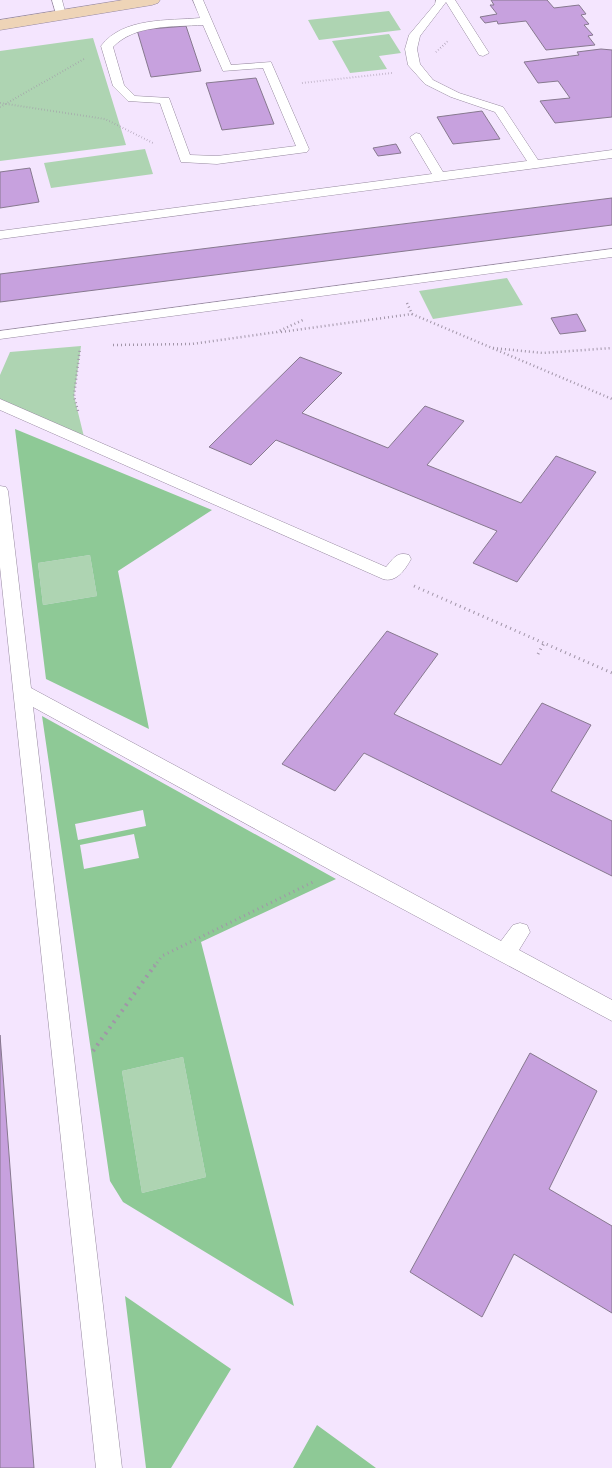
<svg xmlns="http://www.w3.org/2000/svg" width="612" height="1468" font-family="'Fira Sans Condensed',sans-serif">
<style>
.green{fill:#aed4b2}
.forest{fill:#8ec996;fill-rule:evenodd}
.building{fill:#c7a1de;stroke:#87798f}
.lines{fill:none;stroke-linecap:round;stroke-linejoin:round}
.service-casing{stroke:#978aa0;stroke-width:1}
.secondary-casing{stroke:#978aa0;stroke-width:1}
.path-far3{stroke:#a195a8;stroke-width:2;stroke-dasharray:0.5 2.5;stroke-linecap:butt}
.path-far2{stroke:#a195a8;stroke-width:2.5;stroke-dasharray:1 3;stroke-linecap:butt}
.path-far1{stroke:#a195a8;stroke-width:3;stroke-dasharray:1 4;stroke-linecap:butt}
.path{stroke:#a195a8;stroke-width:4;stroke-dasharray:2 5;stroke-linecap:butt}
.service{fill:#fff;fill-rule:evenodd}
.secondary{fill:#eed4b7;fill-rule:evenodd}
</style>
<rect width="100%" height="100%" fill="#f4e5fe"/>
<path class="green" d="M389 11 401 30 319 40 308 20Z
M389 34 401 53 379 56 387 69 350 73 332 41Z
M93 38 126 145 0 161V51Z
M145 149 153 174 51 188 44 163Z
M507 278 523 305 433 319 419 291Z
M81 346 74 396 85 441 0 404V375L10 352Z
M90 555 97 596 43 605 38 563Z
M183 1057 206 1177 142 1193 122 1071Z"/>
<path class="forest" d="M15 429 212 510 118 571 149 729 46 679ZM90 555 97 596 43 605 38 563Z
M42 716 336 879 201 942 294 1306 123 1202 110 1181ZM143 810 146 826 78 840 75 824ZM134 834 139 858 84 869 80 845ZM183 1057 206 1177 142 1193 122 1071Z
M125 1296 231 1369 171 1468H146Z
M317 1425 376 1468H293Z"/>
<path class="building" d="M491 0H547L554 8 579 5 586 14 581 15 589 24 584 25 593 35 588 36 595 45 546 50 526 21 498 24 497 21 485 23 480 17 497 14 490 5H494Z
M186 26 201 71 151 77 137 30Z
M601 49 612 50V117L555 123 540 101 570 98 558 81 538 83 524 62 579 55 577 52Z
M256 78 274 124 222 130 206 83Z
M482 111 500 139 453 144 437 117Z
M396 144 401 153 378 156 373 148Z
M30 168 39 202 0 208V172Z
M612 198V225L0 302V274Z
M577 314 586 331 560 334 551 318Z
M300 357 342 373 302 413 388 448 425 406 464 421 427 465 521 503 556 456 596 472 517 582 473 563 497 531 276 440 251 465 209 447Z
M387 631 438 654 394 714 501 765 542 703 591 725 551 791 612 821V876L364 753 335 791 282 764Z
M0 1035 13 1207 34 1468H0Z
M530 1053 597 1091 549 1189 612 1226V1313L514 1254 482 1317 410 1272Z"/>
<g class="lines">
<defs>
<path id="service" d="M52 0H62L66 15 65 17H57Z
M193 0H203L231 65 271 62 309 149 307 152 217 164 181 162 160 103 128 101 113 86 101 46C123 17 168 21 200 18ZM203 25 223 71 263 68 296 146 217 156 190 155 169 98 135 96 124 85 113 47C135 24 173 27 203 25Z
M436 0H455L489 53 483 56 479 55 446 2 420 36 417 49 420 64 433 80 459 93 503 107 538 160 612 150V158L0 239V231L432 174 410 137 416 133 420 134 443 172 527 161 495 112 451 97 425 84 408 65 405 49 409 35 435 4Z
M612 249V257L0 339V331Z
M0 399 386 567C393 559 397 551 409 555L411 559C405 570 396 583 383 579L0 410Z
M0 486 6 487 8 491 31 688 501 941 513 925 520 923 527 925 530 932 519 950 612 1000V1021L341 876 33 707 122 1468H96L0 567Z"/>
<path id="secondary" d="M123 0H160L158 3 152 5 0 30V20Z"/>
</defs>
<use href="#service" class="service-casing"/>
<use href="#secondary" class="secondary-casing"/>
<path class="path-far3" d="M436 52 448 41
M302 83 392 73
M0 103 105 119 153 143
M0 107 86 58"/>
<path class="path-far2" d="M407 303 412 314 612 399
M281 332 412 314
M113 345 192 344 277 332 305 319
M493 348 543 353 612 348
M78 411 74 396 80 348"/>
<path class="path-far1" d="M414 586 612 673
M538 654 544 643
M154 967 162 956 313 882"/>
<path class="path" d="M93 1051 155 965"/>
<use href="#service" class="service"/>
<use href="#secondary" class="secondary"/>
</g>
</svg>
